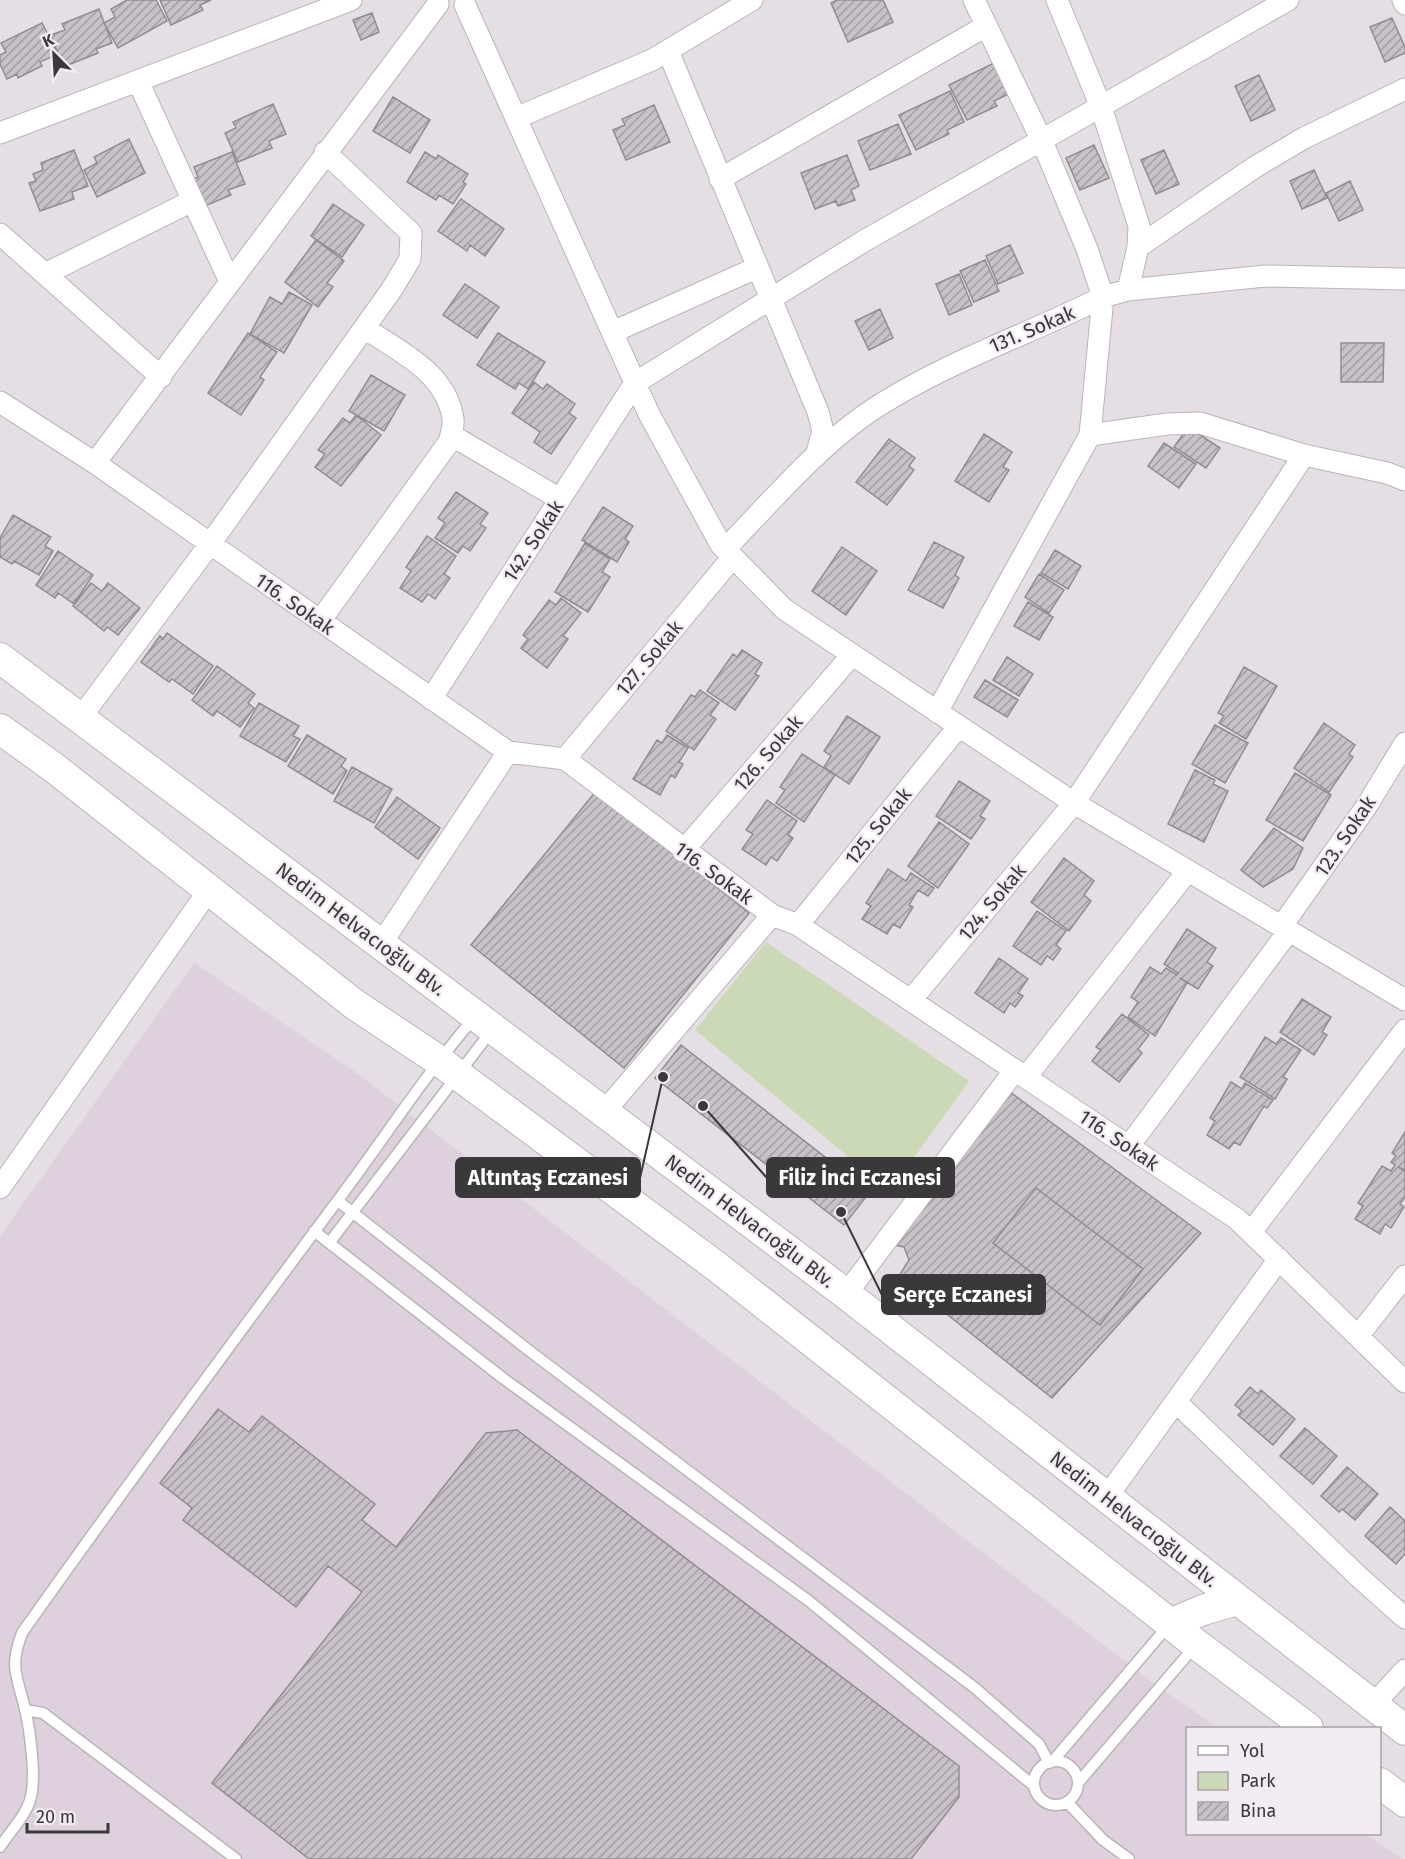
<svg xmlns="http://www.w3.org/2000/svg" width="1405" height="1859" font-family="'Fira Sans',sans-serif">
<style>
.built{fill:#ded1dd}
.green{fill:#ccd9b7}
.building{fill:url(#building-hatch);stroke:#928c92;stroke-width:1.5}
.lines{fill:none;stroke-linecap:round;stroke-linejoin:round}
.service-casing{stroke:#bab4ba;stroke-width:13}
.minor-casing{stroke:#bab4ba;stroke-width:23}
.secondary-casing{stroke:#bab4ba;stroke-width:32}
.service{stroke:#fff;stroke-width:10}
.minor{stroke:#fff;stroke-width:21}
.secondary{stroke:#fff;stroke-width:30}
.labels{text-anchor:middle;stroke-width:4.5;stroke-linejoin:round;paint-order:stroke}
.street-label{font-size:20px;fill:#3a383a;stroke:#f2ebf2}
.leader{fill:none;stroke:#3a383a;stroke-width:2}
.callout-dot{fill:#3a383a;stroke:#f2ebf2;stroke-width:2}
.callout{fill:#3a383a;stroke:#3a383a;stroke-width:2}
.callout-label{font-size:21px;text-anchor:middle;font-weight:bold;fill:#fff}
</style>
<defs>
<pattern id="building-hatch" width="6" height="6" patternUnits="userSpaceOnUse" patternTransform="scale(1.5)"><rect width="6" height="6" fill="#c8c1c7"/><path d="M-1 1l2-2M0 6l6-6M5 7l2-2" fill="none" stroke="#a39ea3"/></pattern>
</defs>
<rect width="100%" height="100%" fill="#e5dee4"/>
<path class="built" d="M194 963 354 1071 1151 1681 1218 1728H1188V1834H1366L1402 1859H0V1236Z"/>
<path class="green" d="M766 942 969 1081 890 1191 695 1030Z"/>
<path class="building" d="M127 0H156L167 21 118 48 104 23 115 17 111 9Z
M160 0H211L200 5 203 10 171 25Z
M837 0H883L893 22 848 42 831 3Z
M99 9 112 43 96 49 98 53 63 67 51 35 65 30 62 24Z
M372 13 379 32 361 40 353 20Z
M1392 18 1405 47V53L1385 62 1370 27Z
M42 23 58 54 40 62 42 66 18 78 17 74 7 79 0 64V55L6 52 1 43Z
M996 62 1011 93 994 101 997 106 967 120 949 85Z
M1259 75 1275 110 1251 121 1235 86Z
M950 91 964 122 947 130 949 134 916 150 899 115Z
M393 97 430 120 410 153 373 131Z
M273 104 286 134 269 141 272 148 238 162 225 133 236 128 233 122Z
M654 105 670 142 626 160 613 130 625 125 622 119Z
M898 124 911 154 870 170 858 141Z
M129 139 145 173 97 197 84 170 97 163 94 157Z
M1094 145 1109 178 1080 190 1066 158Z
M74 150 88 186 72 192 74 199 40 211 29 183 36 181 33 174 43 170 41 163Z
M1164 150 1179 184 1156 194 1141 160Z
M232 152 245 184 228 190 231 195 198 209 188 182 198 177 194 167Z
M425 152 436 159 438 155 468 174 463 182 466 184 453 204 439 195 436 200 407 182Z
M847 155 859 186 851 190 855 200 838 206 836 201 815 209 801 173Z
M1314 170 1327 198 1302 209 1290 181Z
M1350 181 1363 210 1339 221 1326 193Z
M461 199 504 229 485 256 470 245 467 251 438 231Z
M333 204 364 225 342 257 311 236Z
M316 240 344 261 327 283 333 287 318 307 285 282Z
M1010 245 1023 273 998 284 986 256Z
M985 260 999 291 974 302 960 271Z
M959 274 972 305 949 315 936 284Z
M465 284 499 307 477 338 443 315Z
M289 292 312 305 284 353 250 334 270 297 282 304Z
M880 309 893 338 869 350 855 321Z
M248 333 277 352 260 377 264 380 241 415 208 393Z
M498 333 545 362 528 389 519 383 515 389 477 365Z
M1341 343H1384L1383 382H1341Z
M371 375 405 395 384 431 349 411Z
M534 382 543 389 547 384 575 404 569 413 576 418 551 454 534 442 540 432 512 413Z
M356 415 381 435 341 486 315 467 325 454 318 450 343 418 350 423Z
M1188 427 1220 448 1206 468 1174 447Z
M984 434 1012 452 1003 467 1009 470 989 502 955 481Z
M889 439 915 458 909 466 914 470 887 505 856 482Z
M1164 443 1196 464 1179 488 1148 466Z
M456 492 488 513 480 524 486 528 470 551 463 546 458 553 435 538 445 523 438 518Z
M603 507 633 526 625 539 629 542 617 562 582 540Z
M13 515 51 537 45 546 53 551 39 575 14 561 12 564 0 557V538Z
M427 536 456 556 444 574 450 578 435 599 428 594 422 602 400 588 411 571 406 567Z
M934 542 964 557 955 575 959 578 943 608 908 590Z
M585 543 610 559 602 572 610 577 588 612 555 592Z
M842 547 877 571 846 615 812 591Z
M1055 550 1081 566 1068 589 1041 573Z
M58 551 93 575 74 604 58 593 55 598 36 585Z
M1039 574 1064 590 1049 613 1025 597Z
M91 583 102 591 108 583 140 608 118 635 107 627 104 631 73 606Z
M561 598 581 613 563 636 568 639 547 668 521 648 528 639 523 635 549 600 556 605Z
M1028 602 1053 617 1039 640 1014 626Z
M167 633 213 666 193 694 172 679 169 682 141 662 160 636 163 639Z
M742 650 762 663 755 674 759 676 735 710 707 691 733 654 737 657Z
M1007 657 1033 674 1019 696 993 680Z
M217 666 255 694 248 703 254 708 240 727 217 711 213 716 192 700Z
M1244 667 1277 686 1246 739 1219 723 1224 716 1218 713Z
M985 680 1018 700 1007 717 974 697Z
M700 690 719 703 710 715 716 719 694 750 666 731 691 695 695 697Z
M259 703 299 726 293 736 300 739 286 762 240 736Z
M847 716 880 737 849 784 824 767 831 756 824 751Z
M1324 723 1355 745 1349 754 1353 757 1329 792 1294 768Z
M1215 725 1248 743 1225 783 1192 764Z
M307 735 346 759 341 766 347 771 333 794 288 766Z
M667 735 688 748 679 762 683 764 675 778 671 775 660 795 633 779 657 740 662 743Z
M802 754 835 775 804 822 776 803 785 790 780 787Z
M352 767 392 789 374 823 334 801Z
M1195 770 1215 780 1213 784 1228 791 1204 842 1168 824Z
M1295 773 1331 795 1303 841 1266 820Z
M959 781 990 801 980 816 985 819 971 839 936 816Z
M596 791 749 913 624 1068 471 945Z
M397 797 440 828 418 859 375 827Z
M767 800 797 821 788 835 793 838 777 861 771 857 766 865 742 849 753 834 746 830Z
M939 822 969 844 938 888 908 866Z
M1274 828 1303 848 1293 869 1263 887 1241 870Z
M1064 858 1094 881 1084 895 1091 901 1069 931 1031 902Z
M888 869 906 881 911 873 934 888 928 896 918 890 909 905 913 907 900 928 893 924 887 934 862 919 871 906 866 903Z
M1037 911 1066 931 1056 945 1061 949 1053 960 1047 956 1041 965 1013 946Z
M1187 929 1216 948 1207 962 1213 966 1198 989 1180 978 1187 983 1155 1036 1128 1017 1138 1002 1131 997 1150 967 1161 974 1166 968 1177 975 1178 973 1164 964Z
M999 958 1028 979 1018 993 1023 996 1015 1007 1010 1003 1004 1013 975 993Z
M1302 999 1331 1017 1322 1032 1327 1035 1314 1055 1280 1032Z
M1122 1014 1149 1035 1138 1049 1142 1053 1119 1082 1092 1061 1101 1050 1096 1047Z
M1265 1037 1276 1044 1281 1038 1301 1050 1283 1077 1287 1079 1275 1099 1240 1077Z
M681 1045 870 1192 844 1225 655 1078Z
M1231 1082 1242 1089 1245 1083 1273 1100 1267 1108 1264 1106 1240 1145 1234 1142 1229 1149 1207 1135 1215 1121 1210 1118Z
M1010 1092 1201 1233 1052 1398 899 1276 909 1260 904 1247 894 1245Z
M1405 1132V1170L1398 1167 1405 1171V1197L1400 1204 1404 1207 1391 1228 1385 1224 1380 1234 1355 1219 1363 1206 1358 1203 1382 1166 1391 1171 1395 1165 1391 1162 1396 1156 1392 1153Z
M1036 1188 1143 1269 1100 1325 993 1243Z
M1250 1387 1258 1394 1261 1390 1295 1419 1273 1445 1238 1415 1242 1411 1235 1405Z
M218 1409 249 1432 262 1416 375 1504 362 1520 396 1547 486 1433 517 1430 959 1766V1797L911 1859H309L212 1783 362 1592 328 1566 296 1607 183 1520 192 1508 160 1483Z
M1305 1428 1337 1456 1313 1484 1280 1456Z
M1347 1467 1378 1494 1355 1520 1342 1509 1339 1512 1321 1496Z
M1390 1507 1405 1521V1554L1396 1564 1365 1536Z"/>
<g class="lines">
<defs>
<path id="service" d="M338 1201 527 1349 975 1688 1039 1744 1049 1763
M314 1231 504 1379 809 1601 1034 1786
M330 1242 492 1030
M25 1710 43 1713 236 1859
M1034 1783a22 22 0 1 1 44 0a22 22 0 1 1-44 0Z
M1052 1762 1168 1626
M1078 1783 1195 1646
M1067 1802 1103 1840 1129 1859
M0 1847C11 1830 30 1812 32 1791 35 1770 30 1730 25 1709 17 1675 9 1668 22 1633 125 1487 231 1344 338 1200 384 1139 424 1076 474 1018"/>
<path id="minor" d="M1057 0 1101 107 1139 226 1138 247 1128 290
M1403 0 1405 4
M465 5 649 414 721 545 784 609 1074 803 1405 1000
M668 51 818 412 823 431 816 456
M138 81 230 282
M516 118 652 60 752 0
M0 133 351 0
M720 179 986 26
M0 234 161 377
M1138 247 1255 167 1304 138 1405 89
M45 274 192 201
M613 332 756 268
M0 402 95 463 508 752 565 759 772 915 798 925 1237 1219 1405 1382
M451 435 560 499
M1090 435 1167 424 1200 423 1304 455 1387 473 1405 480
M95 463 438 4
M725 549C773 500 820 443 878 406 951 360 1027 335 1103 297L1128 290 1265 276 1405 279
M320 621 449 442C451 435 454 426 453 419 447 373 399 351 364 328
M431 699 635 383 864 241 1288 0
M937 712 1090 435 1103 297 1087 249 1042 141 974 0
M81 717 210 544 392 289 410 259 411 233 325 152
M565 759 733 557
M683 851 852 655
M798 925 959 726
M1281 927 1366 807 1405 743
M381 944 508 752
M911 1000 1074 803 1304 455
M1026 1077 1187 872
M604 1112 772 915
M1129 1146 1288 932
M0 1188 209 890
M1251 1232 1405 1030
M846 1294 1015 1070
M1358 1336 1405 1276
M1176 1402 1359 1577 1405 1618
M1106 1498 1279 1259
M1373 1705 1405 1670"/>
<path id="secondary" d="M0 658 846 1294 1405 1730
M0 729 53 767 354 1004 438 1060 716 1266 1196 1644 1308 1728
M1170 1624 1203 1610 1237 1600
M1380 1783 1405 1802"/>
</defs>
<use href="#service" class="service-casing"/>
<use href="#minor" class="minor-casing"/>
<use href="#secondary" class="secondary-casing"/>
<use href="#service" class="service"/>
<use href="#minor" class="minor"/>
<use href="#secondary" class="secondary"/>
</g>
<g class="labels">
<g class="street-label">
<text transform="translate(1032 329) rotate(-23)" y="7">131. Sokak</text>
<text transform="translate(533 541) rotate(-57)" y="7">142. Sokak</text>
<text transform="translate(295 604) rotate(35)" y="7">116. Sokak</text>
<text transform="translate(649 658) rotate(-50)" y="7">127. Sokak</text>
<text transform="translate(768 753) rotate(-49)" y="7">126. Sokak</text>
<text transform="translate(878 826) rotate(-51)" y="7">125. Sokak</text>
<text transform="translate(1345 836) rotate(-56)" y="7">123. Sokak</text>
<text transform="translate(714 873) rotate(36)" y="7">116. Sokak</text>
<text transform="translate(992 902) rotate(-50)" y="7">124. Sokak</text>
<text transform="translate(361 929) rotate(37)" y="7">Nedim Helvacıoğlu Blv.</text>
<text transform="translate(1119 1140) rotate(34)" y="7">116. Sokak</text>
<text transform="translate(750 1221) rotate(37)" y="7">Nedim Helvacıoğlu Blv.</text>
<text transform="translate(1134 1519) rotate(38)" y="7">Nedim Helvacıoğlu Blv.</text>
</g>
</g>
<path class="leader" d="M663 1077L640 1178M703 1106L767 1178M841 1212L882 1295"/>
<g class="callout-dot">
<circle cx="663" cy="1077" r="6"/>
<circle cx="703" cy="1106" r="6"/>
<circle cx="841" cy="1212" r="6"/>
</g>
<g class="callout">
<rect x="456" y="1158" width="184" height="39" rx="6"/>
<rect x="767" y="1158" width="187" height="39" rx="6"/>
<rect x="882" y="1275" width="163" height="39" rx="6"/>
</g>
<g class="callout-label">
<text x="548" y="1185">Altıntaş Eczanesi</text>
<text x="860" y="1185">Filiz İnci Eczanesi</text>
<text x="963" y="1302">Serçe Eczanesi</text>
</g>
<rect x="1186" y="1727" width="195" height="108" fill="#f2ebf2" stroke="#a8a3a8" stroke-width="1.5"/>
<rect x="1198" y="1746" width="30" height="9" fill="#ffffff" stroke="#a8a3a8" stroke-width="1.5"/>
<text x="1240" y="1757" font-size="18" fill="#3a383a">Yol</text>
<rect x="1198" y="1772" width="30" height="18" fill="#ccd9b7" stroke="#a8a3a8" stroke-width="1.5"/>
<text x="1240" y="1787" font-size="18" fill="#3a383a">Park</text>
<rect x="1198" y="1802" width="30" height="18" fill="url(#building-hatch)" stroke="#a8a3a8" stroke-width="1.5"/>
<text x="1240" y="1817" font-size="18" fill="#3a383a">Bina</text>
<g transform="translate(54 54) rotate(336)" stroke="#f2ebf2" stroke-width="4.5" paint-order="stroke">
<path d="M0-4.5L10 22L0 15L-10 22Z" fill="#3a383a"/>
<text y="-9" font-size="16" font-weight="bold" text-anchor="middle" fill="#3a383a">K</text>
</g>
<path d="M27 1823v9h81v-9" fill="none" stroke="#3a383a" stroke-width="3"/>
<text x="36" y="1823" font-size="18" fill="#3a383a" stroke="#f2ebf2" stroke-width="4.5" paint-order="stroke">20 m</text>
</svg>
